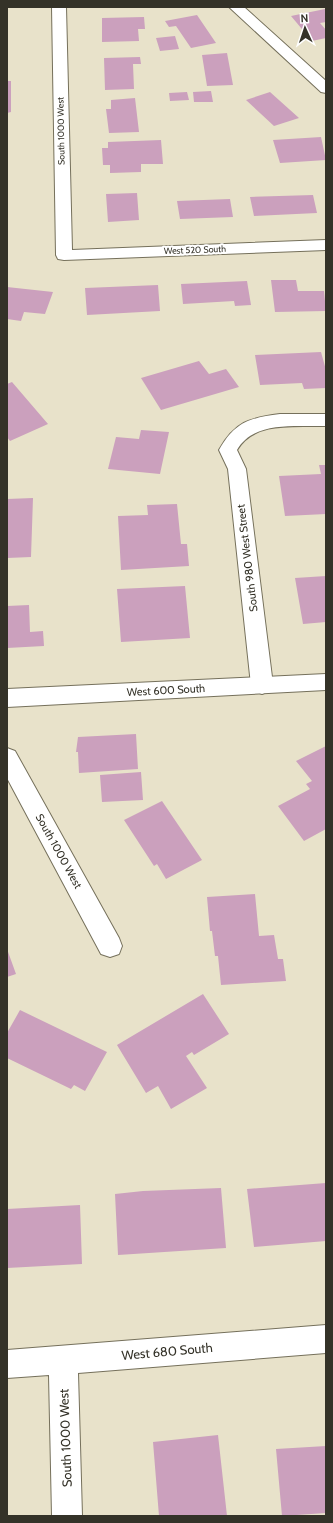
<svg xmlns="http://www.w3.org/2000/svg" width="333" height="1523" font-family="Cabin,sans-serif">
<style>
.building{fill:#cba0bd}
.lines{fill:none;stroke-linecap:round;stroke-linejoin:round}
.minor-casing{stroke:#75705b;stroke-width:2}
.tertiary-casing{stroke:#75705b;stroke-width:2}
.minor{fill:#fff;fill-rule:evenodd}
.tertiary{fill:#fff;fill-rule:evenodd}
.labels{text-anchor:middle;stroke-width:4;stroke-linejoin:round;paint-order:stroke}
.far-street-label{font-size:9px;fill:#343228;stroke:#fff}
.street-label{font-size:11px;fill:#343228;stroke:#fff}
.near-street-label{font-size:13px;fill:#343228;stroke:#fff}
</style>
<rect width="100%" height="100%" fill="#e8e2ca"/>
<path class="building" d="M325 9 326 22 320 23 326 30V38L312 41 291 16Z
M197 15 216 43 191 48 176 26 169 27 165 21Z
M144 17 145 29H138L139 41 102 42V18Z
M175 36 179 49 160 51 156 38Z
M227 53 233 85 207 86 202 55Z
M140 57 141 64H133L134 89 105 90 104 58Z
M7 81H11V112L7 113Z
M211 91 213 102H194L193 92Z
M187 92 189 100 170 101 169 93Z
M270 92 299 118 274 126 246 100Z
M135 98 139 132 109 133 106 109H111V100Z
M321 137 326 160 280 163 273 140Z
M161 140 163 164H141V172L110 173V165H103L102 148H108V142Z
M137 193 139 220 108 222 106 194Z
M313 195 317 213 254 216 250 197Z
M230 199 233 217 180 219 177 201Z
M271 280H296L298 291H324L326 311 275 312Z
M247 281 251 305 235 306 234 301 183 304 181 284Z
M158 285 160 311 87 315 85 288Z
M7 287 53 292 45 314 24 312 21 321 7 319Z
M321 352 326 370V388L304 389 302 383 260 385 255 355Z
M199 361 209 374 226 369 239 387 161 410 141 378Z
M12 382 48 424 10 441 7 437V384Z
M141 430 169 432 160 474 108 469 116 437 139 439Z
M319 465H326V514L285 516 279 476 321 474Z
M33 498 31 557 7 558V499Z
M177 504 181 544H187L189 566 121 570 118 516 148 515 147 505Z
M326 576V622L303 624 295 578Z
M185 586 190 638 121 642 117 589Z
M29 605 30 632 43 631 44 646 7 648V606Z
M136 734 138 769 79 773 78 752H76L78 737Z
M326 746V829L304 841 278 806 310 789 306 784 312 781 296 761Z
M141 772 143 800 102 802 100 775Z
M162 801 202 860 166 879 157 864 154 866 124 820Z
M255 894 259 936 274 935 278 959H283L286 981 221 985 218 956H215L212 931H210L207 897Z
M7 949 16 974 7 977Z
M203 994 229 1034 194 1055 192 1052 186 1056 207 1088 171 1109 158 1086 146 1093 117 1045Z
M20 1010 107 1052 85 1091 74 1085 71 1089 7 1058V1033Z
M326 1183V1241L254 1247 247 1189Z
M221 1188 226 1248 118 1255 115 1194 143 1191Z
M80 1205 82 1264 7 1268V1209Z
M218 1435 227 1516H159L153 1442Z
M326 1446V1513L282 1516 276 1449Z"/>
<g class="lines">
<defs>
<path id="minor" d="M52 7H66L72 250 326 240V250L64 260 58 259 56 255Z
M229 7H244L326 81V93L321 92Z
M280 414H326V426C297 427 254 420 237 450L246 469 273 685 269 691 262 694 255 691 251 685 228 469 219 450C235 422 249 418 280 414Z
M7 748 15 751 119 938 122 946 119 954 110 957 101 954 7 778Z
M326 1325V1353L78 1373 82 1516H52L49 1375 7 1378V1350Z"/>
<path id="tertiary" d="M326 674V690L7 707V689Z"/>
</defs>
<use href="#minor" class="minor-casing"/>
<use href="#tertiary" class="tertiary-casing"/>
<use href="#minor" class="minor"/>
<use href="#tertiary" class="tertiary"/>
</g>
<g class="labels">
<g class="far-street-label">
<text transform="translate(61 131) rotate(-91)" y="3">South 1000 West</text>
<text transform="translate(195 250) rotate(-2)" y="3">West 520 South</text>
</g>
<g class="street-label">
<text transform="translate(247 558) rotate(-97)" y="4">South 980 West Street</text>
<text transform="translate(166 690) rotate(-3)" y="4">West 600 South</text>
<text transform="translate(59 851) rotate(61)" y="4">South 1000 West</text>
</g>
<g class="near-street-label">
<text transform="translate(167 1351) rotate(-5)" y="5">West 680 South</text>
<text transform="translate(65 1438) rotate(-92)" y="5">South 1000 West</text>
</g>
</g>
<rect width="333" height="1523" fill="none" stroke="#343228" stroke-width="16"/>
<g transform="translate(305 28) rotate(357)" stroke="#ffffff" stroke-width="3" paint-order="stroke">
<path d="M0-3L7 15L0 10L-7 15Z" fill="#343228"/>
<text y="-6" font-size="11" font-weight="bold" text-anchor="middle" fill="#343228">N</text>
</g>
</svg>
